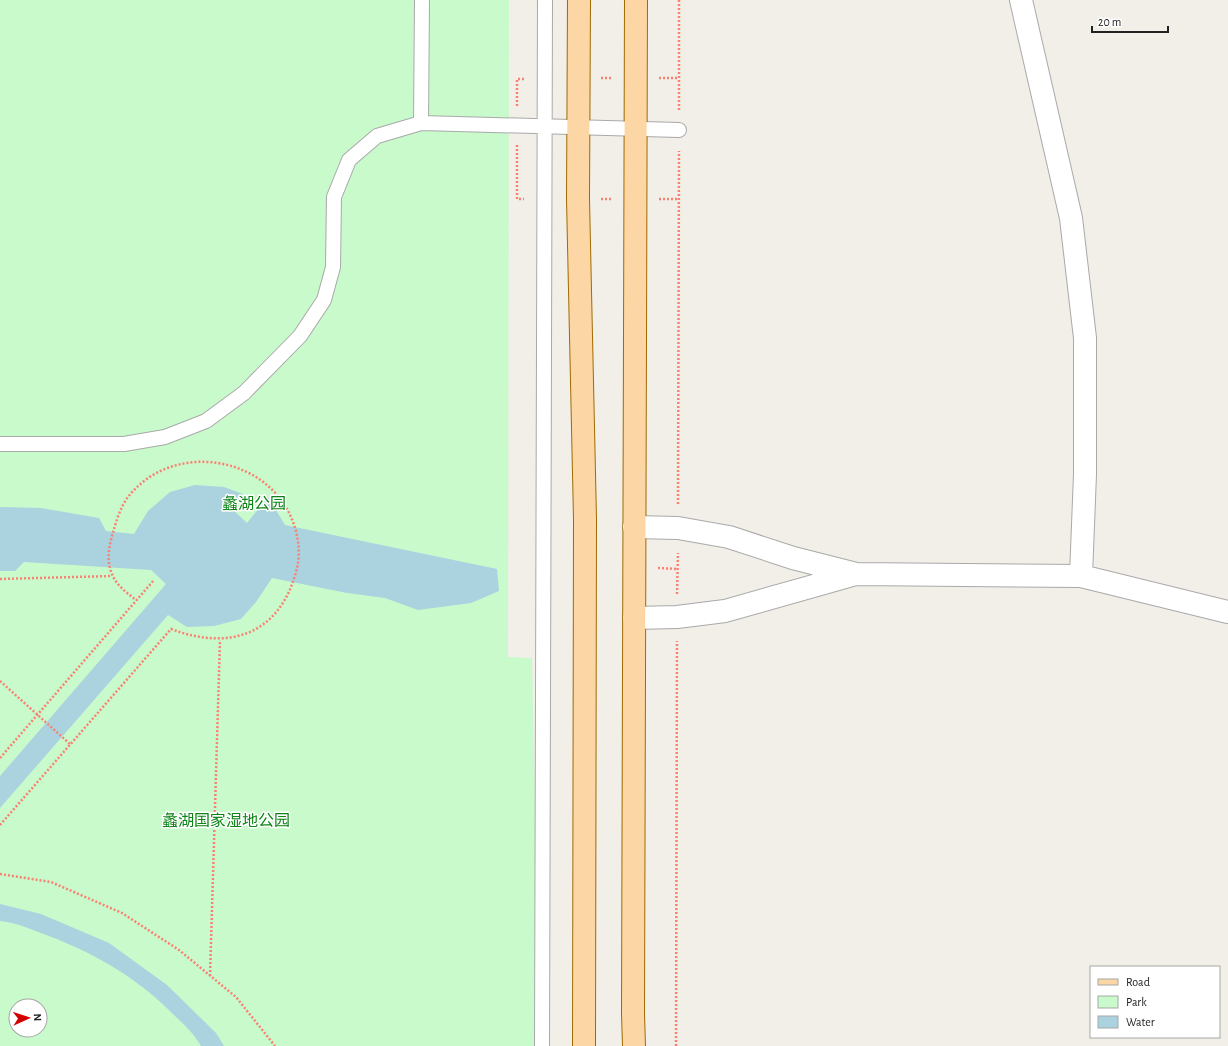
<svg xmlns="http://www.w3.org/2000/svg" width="1228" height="1046" font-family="'Alegreya Sans','Noto Sans SC',sans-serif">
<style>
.park{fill:#c8facc;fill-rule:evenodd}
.water{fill:#aad3df}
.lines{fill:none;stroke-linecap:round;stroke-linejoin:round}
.service-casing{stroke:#a9a9a9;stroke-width:16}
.minor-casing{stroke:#a9a9a9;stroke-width:24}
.primary-casing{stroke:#a06b00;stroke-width:24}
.path{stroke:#fa8072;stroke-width:2.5;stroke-dasharray:2 2;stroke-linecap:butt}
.service{stroke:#fff;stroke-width:14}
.minor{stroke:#fff;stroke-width:22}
.primary{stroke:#fcd6a4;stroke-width:22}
.labels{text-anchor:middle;stroke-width:3;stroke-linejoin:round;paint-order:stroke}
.park-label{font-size:16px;fill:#0c8416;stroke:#fff}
</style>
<rect width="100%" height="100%" fill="#f2efe9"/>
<path class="park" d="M0 0H509L508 657 532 658 540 1046H0ZM16 1006H40V1030H16Z"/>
<path class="water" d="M195 485 224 487 243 494 230 507 247 523 268 497 285 525 497 569 499 591 471 603 418 610 385 598 347 593 272 578 256 602 241 619 214 626 187 627 168 615 0 808V776L166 584 151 570 24 562 15 571H0V507L41 508 99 518 106 531 134 534 148 511 170 492Z
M0 904 41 914 109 943 167 985 216 1033 224 1046H201C194 1034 185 1025 175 1016 139 979 98 955 49 936 33 930 18 923 0 921Z"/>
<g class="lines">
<defs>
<path id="service" d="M421 123 422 0
M0 444H124L165 437 206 421 244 393 300 336 324 300 333 267 334 197 349 160 377 136 421 123 679 130
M542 1046 545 0"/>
<path id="minor" d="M1021 0 1071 218 1085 338V474L1081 576
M856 574 1081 576 1228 612
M634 618 677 617 725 611 856 574 793 558 729 537 678 528 634 527"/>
<path id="primary" d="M579 0 578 199 585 519 584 1046
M634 1046 633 1014 636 0"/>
</defs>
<use href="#service" class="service-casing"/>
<use href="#minor" class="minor-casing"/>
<use href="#primary" class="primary-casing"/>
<path class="path" d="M601 78H612
M659 78H679
M517 106V79H524
M679 110V0
M517 145V199H524
M601 199H612
M659 199H678
M678 504 679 151
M658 568 678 569
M0 579 112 576
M677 594 678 553
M0 681 71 745
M0 758 154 580
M0 825 171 629C229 651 279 635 296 572 303 548 296 521 282 501 246 452 167 447 128 497 121 506 116 521 113 533 109 545 106 561 112 574 116 585 127 593 136 600
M0 874 51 882 122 913 179 950 236 997 275 1046
M210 976 220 640
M676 1046 677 641"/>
<use href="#service" class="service"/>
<use href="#minor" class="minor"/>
<use href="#primary" class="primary"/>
</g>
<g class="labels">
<g class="park-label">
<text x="254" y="509">蠡湖公园</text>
<text x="226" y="826">蠡湖国家湿地公园</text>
</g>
</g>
<rect x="1090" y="966" width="130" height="72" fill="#ffffff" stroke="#a7a7a7"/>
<rect x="1098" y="979" width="20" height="6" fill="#fcd6a4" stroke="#a7a7a7"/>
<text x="1126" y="986" font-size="12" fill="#222222">Road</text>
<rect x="1098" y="996" width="20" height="12" fill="#c8facc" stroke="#a7a7a7"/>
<text x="1126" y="1006" font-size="12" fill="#222222">Park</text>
<rect x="1098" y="1016" width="20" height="12" fill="#aad3df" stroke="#a7a7a7"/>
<text x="1126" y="1026" font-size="12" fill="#222222">Water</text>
<g transform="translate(28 1018) rotate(87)"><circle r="19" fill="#ffffff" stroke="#a7a7a7"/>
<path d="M0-3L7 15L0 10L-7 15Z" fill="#d40000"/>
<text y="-6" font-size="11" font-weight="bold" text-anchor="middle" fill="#222222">N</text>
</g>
<path d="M1092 26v6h76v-6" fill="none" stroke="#222222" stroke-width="2"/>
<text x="1098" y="26" font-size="12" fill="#222222" stroke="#ffffff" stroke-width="3" paint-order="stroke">20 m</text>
</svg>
